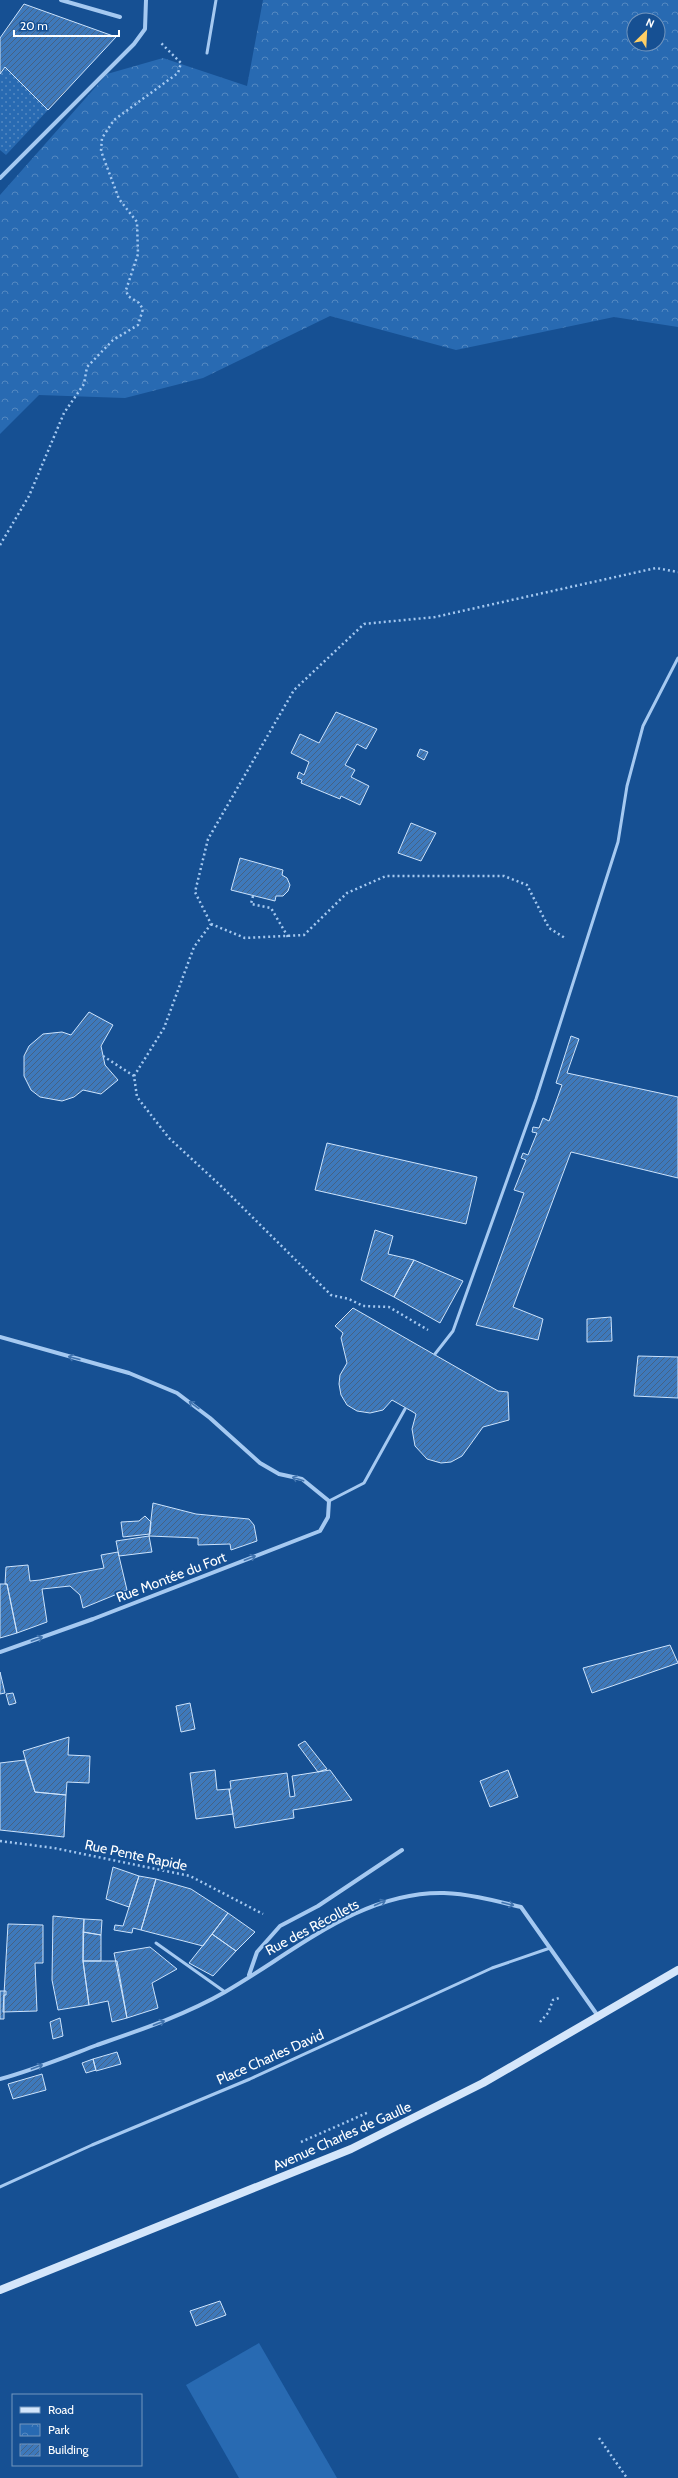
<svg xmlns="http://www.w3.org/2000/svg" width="678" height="2478" font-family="Cabin,sans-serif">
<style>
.grass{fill:url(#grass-dots)}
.park{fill:url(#park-crowns);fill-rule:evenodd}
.pitch{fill:#286ab2}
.building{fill:url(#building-hatch);stroke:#cce3fc}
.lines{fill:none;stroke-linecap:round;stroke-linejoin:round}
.path{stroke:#a5c9f1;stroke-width:2.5;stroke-dasharray:2 3;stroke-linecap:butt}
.lane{stroke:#a5c9f1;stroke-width:3}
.street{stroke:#a5c9f1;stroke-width:4}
.secondary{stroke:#d4e6fb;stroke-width:8}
.oneway{stroke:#4174af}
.labels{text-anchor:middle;stroke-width:3.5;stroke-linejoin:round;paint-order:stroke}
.street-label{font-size:14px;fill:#fff;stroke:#165093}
</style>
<defs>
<pattern id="grass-dots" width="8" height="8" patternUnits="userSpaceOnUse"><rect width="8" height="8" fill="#286ab2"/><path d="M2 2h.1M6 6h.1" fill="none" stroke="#5388c1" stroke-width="1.8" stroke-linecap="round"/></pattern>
<pattern id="park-crowns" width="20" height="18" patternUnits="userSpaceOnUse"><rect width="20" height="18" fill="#286ab2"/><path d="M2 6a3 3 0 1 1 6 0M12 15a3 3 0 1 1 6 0" fill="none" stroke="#5388c1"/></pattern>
<pattern id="building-hatch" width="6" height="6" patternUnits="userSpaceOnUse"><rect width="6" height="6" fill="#3e79bb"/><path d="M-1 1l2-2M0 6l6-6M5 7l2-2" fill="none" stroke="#456284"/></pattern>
</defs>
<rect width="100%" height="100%" fill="#165093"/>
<path class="grass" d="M5 67 48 110 6 155 0 150V74Z"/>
<path class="park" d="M263 0H678V327L614 317 456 350 330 316 203 378 125 398 39 395 0 434V195L107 74 163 58 247 86ZM634 20H658V44H634Z"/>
<path class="pitch" d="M259 2343 337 2478H239L186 2385Z"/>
<path class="building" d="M24 4 116 37 48 110 5 67 0 74V38Z
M336 712 377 729 366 749 357 744 345 765 355 770 351 777 369 786 360 805 341 796 340 799 301 783 302 780 297 778 299 772 304 775 309 762 291 753 300 734 319 743Z
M420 749 428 752 424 760 417 756Z
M411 823 436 833 421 861 398 853Z
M240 858 283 870 282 875 287 878 290 885 288 891 283 896H276L275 901 231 890Z
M89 1012 113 1025 101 1046 105 1065 118 1080 101 1094 83 1090 74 1097 62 1101 40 1097 31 1090 24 1076V1056L29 1046 43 1034 62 1032 71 1035Z
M571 1036 579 1039 567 1073 678 1097V1178L571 1152 513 1307 543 1319 538 1340 476 1325 524 1193 514 1190 526 1160 521 1158 523 1153 528 1155 537 1133 532 1132 533 1127 539 1128 543 1118 549 1121 562 1085 556 1083Z
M327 1143 477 1177 466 1224 315 1190Z
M375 1230 393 1236 388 1254 414 1260 394 1297 361 1280Z
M414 1260 463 1281 440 1323 394 1297Z
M353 1308 498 1391 508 1392 509 1420 483 1427 462 1456 451 1462 441 1463 427 1459 415 1446 412 1429 416 1414 413 1412 392 1400 383 1410 370 1413 357 1411 347 1405 341 1395 339 1384 340 1375 347 1363 341 1338 343 1333 335 1326Z
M611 1317 612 1341 587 1342V1319Z
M638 1356 678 1357V1398L634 1396Z
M153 1503 196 1514 249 1519 254 1525 257 1541 231 1550 230 1544 198 1545V1538L149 1536Z
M145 1516 151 1522 150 1534 123 1537 121 1522 139 1521Z
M149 1536 152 1552 119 1556 116 1541Z
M118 1552 127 1590 83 1608 80 1595 70 1586 42 1589 47 1622 17 1633 7 1584H5L6 1567 28 1565 30 1581 40 1580 104 1568 101 1555Z
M0 1584H7L17 1633 0 1638Z
M670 1645 678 1663 592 1693 583 1668Z
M0 1672 5 1693 0 1694Z
M13 1693 16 1703 9 1705 6 1694Z
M190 1703 195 1729 181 1732 176 1706Z
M69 1737 68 1755 90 1756 89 1783 67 1782 66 1795 35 1792 23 1751Z
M305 1741 327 1769 318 1772 298 1745Z
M25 1760 35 1792 66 1795 64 1837 0 1830V1763Z
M215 1770 217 1790 229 1789 233 1814 196 1819 190 1773Z
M330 1770 352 1800 293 1810 294 1818 235 1828 229 1789H231L230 1781 287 1773 290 1797 295 1796 292 1776Z
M508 1770 518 1797 490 1807 480 1781Z
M113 1867 139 1876 129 1907 106 1899Z
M139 1876 156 1879 141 1930 133 1928 132 1933 114 1930 115 1925 123 1926Z
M156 1879 191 1889 228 1913 203 1946 141 1930Z
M228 1913 255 1932 236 1951 212 1934Z
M53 1916 84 1919 83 1961 89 2005 58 2010 52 1980Z
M84 1919 102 1920 101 1935 83 1932Z
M8 1924 43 1925V1963H35L37 2011 3 2012Z
M83 1932 101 1935V1961H83Z
M212 1934 236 1951 213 1976 189 1963Z
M150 1947 177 1969 152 1983 158 2008 127 2018 114 1953Z
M83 1961H117L127 2018 112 2022 108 2001 89 2005Z
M0 1991H6V1995H4V2019H0Z
M60 2018 63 2036 53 2039 50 2022Z
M117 2052 121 2064 96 2071 93 2059Z
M93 2059 96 2070 86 2073 82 2063Z
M42 2074 46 2090 13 2099 8 2084Z
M220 2301 226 2315 196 2326 190 2311Z"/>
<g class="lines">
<path class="path" d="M0 545 29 496 64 413 84 384 87 367 113 340 138 325 143 309 139 303 128 296 126 290 138 254 137 222 119 199 101 151 102 138 114 120 178 73 181 63 161 43
M253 896 251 904 271 908 288 937
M211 924 245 938 304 935 347 893 386 876H504L527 885 549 928 565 938
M103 1056 134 1076 137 1097 169 1138 221 1186 331 1295 349 1299 363 1306 389 1307 428 1330
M134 1076 164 1028 194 947 211 924 195 892 208 839 294 690 364 624 435 617 656 568 678 572
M0 1841 54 1848 190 1876 263 1914
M540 2022 548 2013 553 2000 559 1998
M301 2142 369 2112
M599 2438 627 2478"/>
<path class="lane" d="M207 53 216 0
M435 1354 453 1331 536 1099 618 842 627 786 643 726 678 658
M329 1501 364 1483 405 1409
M156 1943 225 1992
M0 2187 92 2145 250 2079 492 1968 550 1948"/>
<path class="street" d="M61 0 120 17
M0 178 134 44 145 29 146 0
M0 1337 129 1373 177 1393 210 1418 260 1463 279 1474 302 1479 329 1501 328 1517 320 1531 93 1619 0 1652
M249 1975 257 1952 280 1926 318 1906 402 1850
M0 2079C33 2070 65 2057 97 2045 140 2030 185 2015 225 1992 293 1953 361 1891 444 1893 470 1894 496 1901 521 1907L598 2016"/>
<path class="secondary" d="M0 2290 351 2149 483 2083 678 1970"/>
</g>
<defs><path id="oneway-shaft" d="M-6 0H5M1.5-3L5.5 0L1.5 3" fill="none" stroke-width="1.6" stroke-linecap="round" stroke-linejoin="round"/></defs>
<g class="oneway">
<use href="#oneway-shaft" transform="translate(74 1358) rotate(-165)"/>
<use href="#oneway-shaft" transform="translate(194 1405) rotate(-144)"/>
<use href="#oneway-shaft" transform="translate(298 1479) rotate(-162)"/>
<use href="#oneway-shaft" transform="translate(250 1558) rotate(-21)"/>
<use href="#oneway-shaft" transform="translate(37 1639) rotate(-20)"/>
<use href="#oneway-shaft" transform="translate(380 1903) rotate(-24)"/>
<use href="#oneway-shaft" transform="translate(508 1904) rotate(14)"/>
<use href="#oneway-shaft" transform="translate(159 2023) rotate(-21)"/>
<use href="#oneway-shaft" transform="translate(37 2067) rotate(-20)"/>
</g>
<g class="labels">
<g class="street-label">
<text transform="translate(171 1577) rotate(-21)" y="5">Rue Montée du Fort</text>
<text transform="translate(136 1855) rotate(12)" y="5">Rue Pente Rapide</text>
<text transform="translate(312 1927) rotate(-28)" y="5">Rue des Récollets</text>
<text transform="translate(270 2057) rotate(-24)" y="5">Place Charles David</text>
<text transform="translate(342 2136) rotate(-24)" y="5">Avenue Charles de Gaulle</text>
</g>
</g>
<rect x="12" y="2394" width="130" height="72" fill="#165093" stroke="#7396be"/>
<rect x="20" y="2407" width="20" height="6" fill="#d4e6fb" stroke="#7396be"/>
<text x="48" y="2414" font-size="12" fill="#ffffff">Road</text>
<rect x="20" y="2424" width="20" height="12" fill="url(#park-crowns)" stroke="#7396be"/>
<text x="48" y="2434" font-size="12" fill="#ffffff">Park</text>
<rect x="20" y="2444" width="20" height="12" fill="url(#building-hatch)" stroke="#7396be"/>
<text x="48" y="2454" font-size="12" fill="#ffffff">Building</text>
<g transform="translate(646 32) rotate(24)"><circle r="19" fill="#165093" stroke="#7396be"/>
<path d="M0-3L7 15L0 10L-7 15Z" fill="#ffcf65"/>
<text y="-6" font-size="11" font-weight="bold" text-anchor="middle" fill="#ffffff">N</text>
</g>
<path d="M14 30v6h105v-6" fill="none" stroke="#ffffff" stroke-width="2"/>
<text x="20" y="30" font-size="12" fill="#ffffff" stroke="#165093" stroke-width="3" paint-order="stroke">20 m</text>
</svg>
